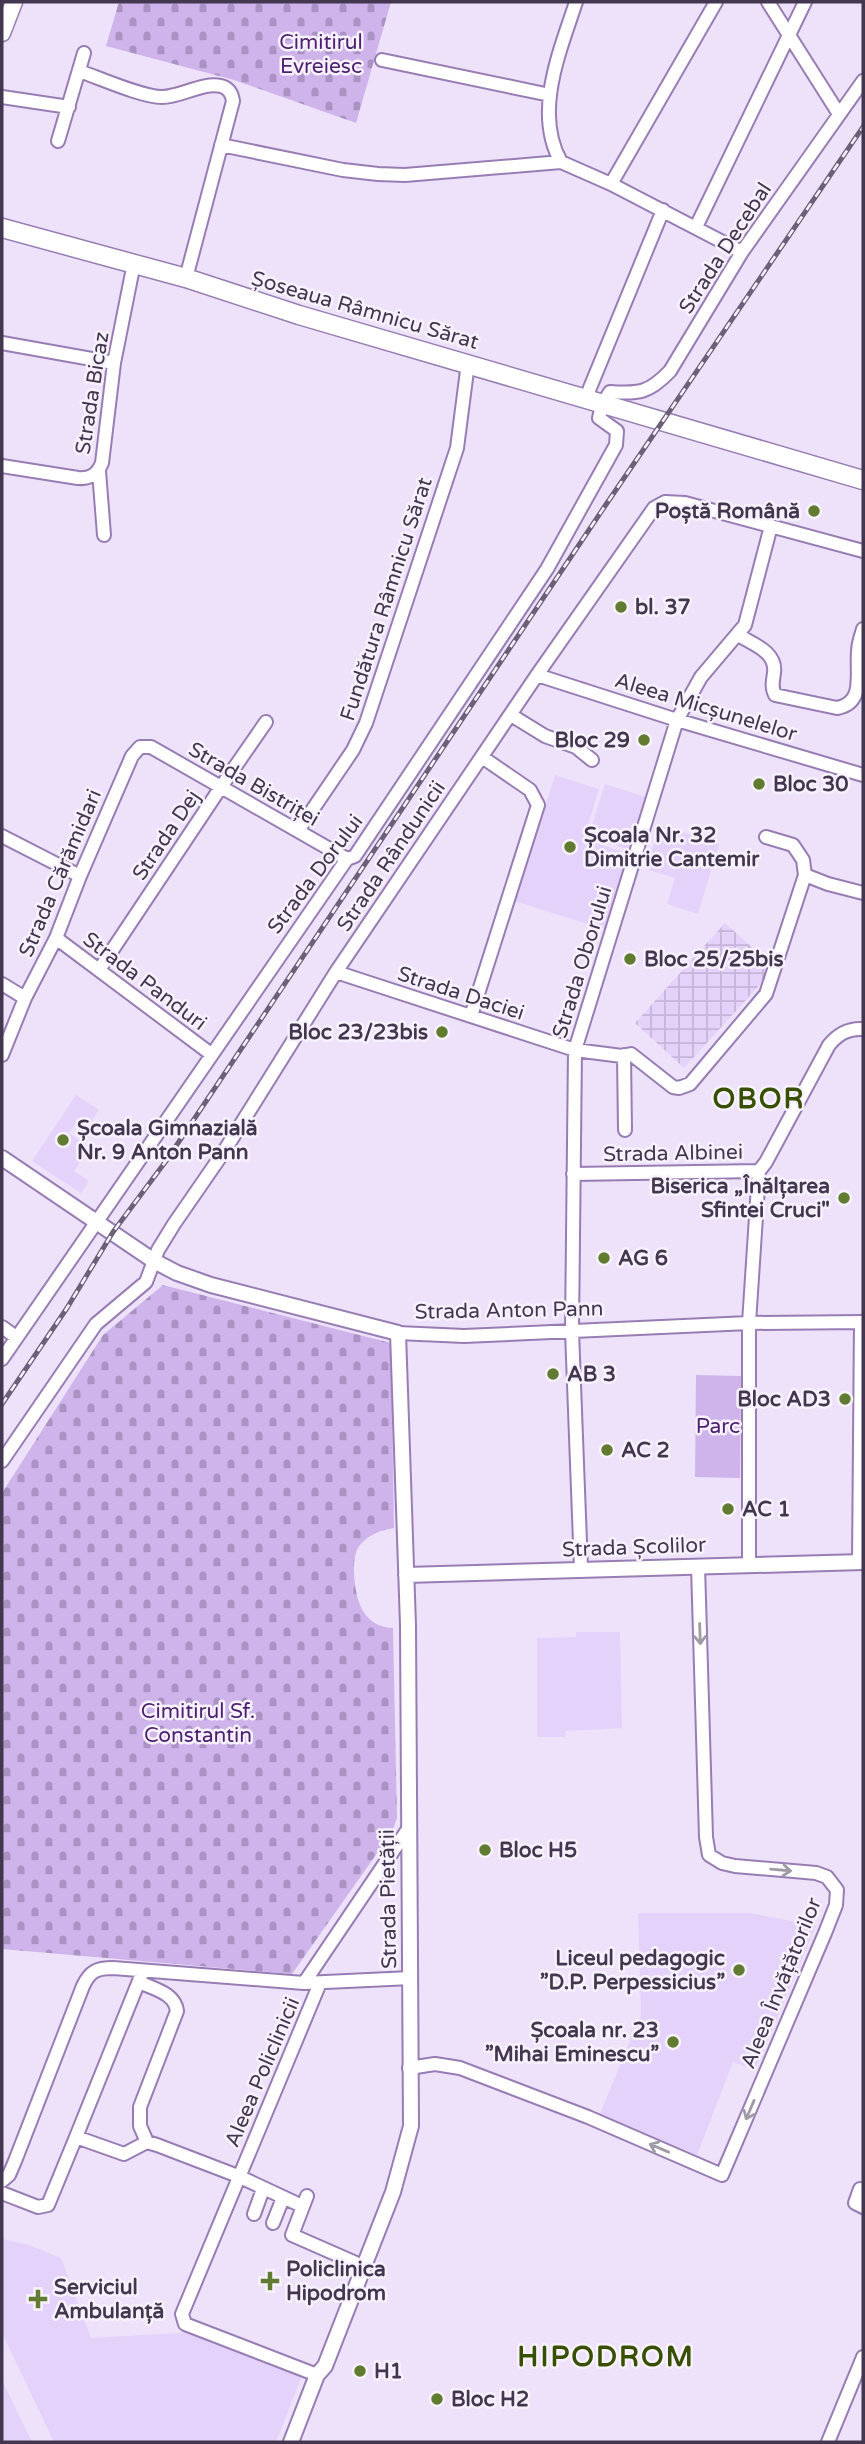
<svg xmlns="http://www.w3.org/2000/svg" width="865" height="2444" font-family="'Varela Round',sans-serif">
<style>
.built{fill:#e5d2fa}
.industrial{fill:url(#industrial-grid)}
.cemetery{fill:url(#cemetery-stones)}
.park{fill:#cfb4ec}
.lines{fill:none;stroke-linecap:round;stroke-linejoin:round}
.minor-casing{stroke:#987db4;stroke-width:16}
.tertiary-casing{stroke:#987db4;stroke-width:18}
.secondary-casing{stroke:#987db4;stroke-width:19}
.primary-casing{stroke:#987db4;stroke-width:21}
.minor{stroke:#fff;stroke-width:12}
.tertiary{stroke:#fff;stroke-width:14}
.secondary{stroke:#fff;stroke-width:16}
.primary{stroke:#fff;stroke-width:18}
.rail-casing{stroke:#6b6078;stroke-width:5}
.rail{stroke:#f7f2fe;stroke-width:2.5;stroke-dasharray:8;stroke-linecap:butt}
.oneway{stroke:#a09ba7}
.poi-dot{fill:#617c31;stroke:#f7f2fe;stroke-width:2.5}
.labels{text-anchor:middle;stroke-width:5;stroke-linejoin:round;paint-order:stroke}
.park-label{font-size:21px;fill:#4d1f71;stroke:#f7f2fe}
.street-label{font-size:21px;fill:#42374f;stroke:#f7f2fe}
.poi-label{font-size:21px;font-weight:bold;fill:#42374f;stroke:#f7f2fe;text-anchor:start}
.district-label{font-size:28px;font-weight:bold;letter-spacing:2px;fill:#384f01;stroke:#f7f2fe}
</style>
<defs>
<pattern id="industrial-grid" width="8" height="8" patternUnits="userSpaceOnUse" patternTransform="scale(1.75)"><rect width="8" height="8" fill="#e5d2fa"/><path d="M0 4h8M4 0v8" fill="none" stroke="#c6b5d8"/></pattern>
<pattern id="cemetery-stones" width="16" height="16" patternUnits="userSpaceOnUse" patternTransform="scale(1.75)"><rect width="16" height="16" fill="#cfb4ec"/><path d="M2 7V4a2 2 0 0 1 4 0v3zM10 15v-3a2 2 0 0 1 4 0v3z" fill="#aa93c2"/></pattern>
</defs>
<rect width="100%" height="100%" fill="#ede2fa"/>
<path class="built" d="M555 775 599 789 584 839 632 855 609 931 515 901Z
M605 784 646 797 630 850 588 837Z
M659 825 719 844 698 914 667 904 675 878 646 869Z
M76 1095 99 1110 88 1127 78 1120 69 1133 90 1147 74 1171 89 1181 81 1193 32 1161Z
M576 1632H620L622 1728 566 1731 565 1737H537V1638L576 1637Z
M638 1913H750L816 1926 755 2070 733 2062 697 2155 600 2114 641 2014Z
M2 2239 29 2245 61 2258 91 2338 193 2332 302 2376 276 2442H54L2 2333Z
M2 2380 32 2442H2Z"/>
<path class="industrial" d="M725 923 775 968 684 1068 635 1023Z"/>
<path class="cemetery" d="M119 2H391L356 123 234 80 106 46Z
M163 1285 391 1343 394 1528C381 1530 368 1535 360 1545 354 1553 354 1562 354 1572 355 1598 362 1627 393 1628L397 1818 392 1832 292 1974 2 1949V1493L103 1335Z"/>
<path class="park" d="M696 1375 741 1376 740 1478 695 1477Z"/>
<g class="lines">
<defs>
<path id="minor" d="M768 2 839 114
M382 60 550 95
M79 71C100 78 142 97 162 97 181 97 202 82 221 86 229 88 232 94 233 101L186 278
M2 97 69 107
M58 141 84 53
M221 145 343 170 378 174 405 175 561 162 611 184 742 252
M561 162C533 113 560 51 576 2
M611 184 716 2
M696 227 805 2
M2 343 114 363
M585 400 663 210
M2 466 78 478C90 479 97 475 102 463L114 363 134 263
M99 471 104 535
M738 635C753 644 777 652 774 673 773 681 771 687 775 695L837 708C865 703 856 675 858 651 858 644 861 636 863 629
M537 675 677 720 863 775
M511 715 545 736 576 747 592 760
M298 831 353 750 366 723 457 448 468 363
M2 836 80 876
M766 837 793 845 803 860 805 875
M56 938 211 1054
M99 970 221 787 266 722
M336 972 575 1050 622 1056 631 1054 673 1087 679 1088 690 1084 766 994 805 875 828 884 863 893
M2 984 25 998
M471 1016 538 805 530 790 482 757
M2 1055 25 998 56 938 80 876 132 756 140 747H151L347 859
M624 1055 625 1130
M573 1174 759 1171 766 1162 829 1045C838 1034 848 1028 863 1029
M2 1327 16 1337
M398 1333 464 1336 749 1323 863 1322
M2 1359 347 859 355 856 547 569 616 445 617 431 599 418 602 405 610 392C639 394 649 393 670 371L742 252 863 81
M2 1461 96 1324 146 1282 158 1250 174 1224 223 1153 336 972 537 675 654 508 665 502 685 503 863 551
M859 1562 861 1322
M749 1564V1323L759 1171
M581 1569 572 1331 575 1050 677 720 701 677 745 625 771 526
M143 1971 76 2137 124 2154 147 2142 157 2145 238 2176 302 2206
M139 1982C154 1989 175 1993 177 2011L140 2107V2126L147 2142
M304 1983 408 1829
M409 2068 435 2064 460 2068 588 2117 722 2175 825 1933 836 1905 837 1890 827 1877 816 1873 735 1866 722 1863 709 1855 706 1837 698 1566
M2 2181 9 2175 15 2161 83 1986C90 1971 97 1968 113 1968L304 1983 411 1978
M860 2189 855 2203 863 2207
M2 2193 38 2207 48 2205 76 2137
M307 2196 292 2235 365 2267
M254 2214 263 2189
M273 2223 283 2198
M317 2375 185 2324 182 2314 320 1983
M828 2442 863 2357"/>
<path id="tertiary" d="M2 1158 154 1261 177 1273 211 1285 398 1333 408 1625 411 2126 393 2192 325 2366 317 2375 291 2442
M406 1575 863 1562"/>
<path id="secondary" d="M2 33 14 2"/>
<path id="primary" d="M2 228 186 278 299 315 863 480"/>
</defs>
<use href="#minor" class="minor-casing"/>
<use href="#tertiary" class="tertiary-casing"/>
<use href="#secondary" class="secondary-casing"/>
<use href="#primary" class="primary-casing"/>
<use href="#minor" class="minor"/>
<use href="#tertiary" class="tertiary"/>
<use href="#secondary" class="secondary"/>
<use href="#primary" class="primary"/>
<defs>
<path id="rail" d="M2 1404 67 1308 113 1232 166 1161 605 506 863 127"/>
</defs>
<use href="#rail" class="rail-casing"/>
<use href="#rail" class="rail"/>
</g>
<defs><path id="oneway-shaft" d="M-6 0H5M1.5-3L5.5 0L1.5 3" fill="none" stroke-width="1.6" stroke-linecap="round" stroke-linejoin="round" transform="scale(1.75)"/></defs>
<g class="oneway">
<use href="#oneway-shaft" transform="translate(700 1634) rotate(88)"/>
<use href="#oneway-shaft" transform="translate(781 1870) rotate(5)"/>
<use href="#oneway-shaft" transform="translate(750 2110) rotate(113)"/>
<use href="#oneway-shaft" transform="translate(659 2148) rotate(-157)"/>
</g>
<g class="poi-dot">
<circle cx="814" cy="511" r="7"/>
<circle cx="621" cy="607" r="7"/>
<circle cx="644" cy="740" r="7"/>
<circle cx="759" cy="784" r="7"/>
<circle cx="570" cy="847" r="7"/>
<circle cx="630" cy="959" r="7"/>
<circle cx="442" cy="1032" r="7"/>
<circle cx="63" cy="1140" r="7"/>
<circle cx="844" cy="1198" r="7"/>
<circle cx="604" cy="1258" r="7"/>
<circle cx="553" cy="1374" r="7"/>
<circle cx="845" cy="1399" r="7"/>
<circle cx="607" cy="1450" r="7"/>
<circle cx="728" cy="1509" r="7"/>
<circle cx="485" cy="1850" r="7"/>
<circle cx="739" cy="1970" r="7"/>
<circle cx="673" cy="2042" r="7"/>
<path d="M266.5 2270.5h7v7h7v7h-7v7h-7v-7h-7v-7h7z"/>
<path d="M34.5 2288.5h7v7h7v7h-7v7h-7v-7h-7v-7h7z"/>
<circle cx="360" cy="2371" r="7"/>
<circle cx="437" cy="2399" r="7"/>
</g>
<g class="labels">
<g class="park-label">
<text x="321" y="49">Cimitirul<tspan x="321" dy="24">Evreiesc</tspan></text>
<text x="718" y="1433">Parc</text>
<text x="198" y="1718">Cimitirul Sf.<tspan x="198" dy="24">Constantin</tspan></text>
</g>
<g class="street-label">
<text transform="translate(725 248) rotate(-57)" y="7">Strada Decebal</text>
<text transform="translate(365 310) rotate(16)" y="7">Șoseaua Râmnicu Sărat</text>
<text transform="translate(92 393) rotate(-81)" y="7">Strada Bicaz</text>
<text transform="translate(386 599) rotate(-72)" y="7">Fundătura Râmnicu Sărat</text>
<text transform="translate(706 707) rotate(17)" y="7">Aleea Micșunelelor</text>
<text transform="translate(254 784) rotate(30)" y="7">Strada Bistriței</text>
<text transform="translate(166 835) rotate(-56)" y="7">Strada Dej</text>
<text transform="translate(391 856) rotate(-56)" y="7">Strada Rândunicii</text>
<text transform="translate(60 873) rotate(-67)" y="7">Strada Cărămidari</text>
<text transform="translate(315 874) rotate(-53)" y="7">Strada Dorului</text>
<text transform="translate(582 962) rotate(-73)" y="7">Strada Oborului</text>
<text transform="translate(145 981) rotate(37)" y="7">Strada Panduri</text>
<text transform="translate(461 993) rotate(18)" y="7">Strada Daciei</text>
<text transform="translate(673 1153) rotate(-1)" y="7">Strada Albinei</text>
<text transform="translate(509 1310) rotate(-1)" y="7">Strada Anton Pann</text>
<text transform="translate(634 1547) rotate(-2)" y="7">Strada Școlilor</text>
<text transform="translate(388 1899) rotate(-91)" y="7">Strada Pietății</text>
<text transform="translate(781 1983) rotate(-68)" y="7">Aleea Învățătorilor</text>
<text transform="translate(262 2072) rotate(-67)" y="7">Aleea Policlinicii</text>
</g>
<g class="poi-label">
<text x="800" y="518" text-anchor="end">Poștă Română</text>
<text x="635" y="614">bl. 37</text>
<text x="630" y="747" text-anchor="end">Bloc 29</text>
<text x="773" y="791">Bloc 30</text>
<text x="584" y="842">Școala Nr. 32<tspan x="584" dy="24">Dimitrie Cantemir</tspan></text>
<text x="644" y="966">Bloc 25/25bis</text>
<text x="428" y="1039" text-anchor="end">Bloc 23/23bis</text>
<text x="77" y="1135">Școala Gimnazială<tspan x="77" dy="24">Nr. 9 Anton Pann</tspan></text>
<text x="830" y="1193" text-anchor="end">Biserica „Înălțarea<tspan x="830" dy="24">Sfintei Cruci"</tspan></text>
<text x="618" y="1265">AG 6</text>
<text x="567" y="1381">AB 3</text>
<text x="831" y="1406" text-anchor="end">Bloc AD3</text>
<text x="621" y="1457">AC 2</text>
<text x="742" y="1516">AC 1</text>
<text x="499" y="1857">Bloc H5</text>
<text x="725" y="1965" text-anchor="end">Liceul pedagogic<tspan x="725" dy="24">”D.P. Perpessicius”</tspan></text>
<text x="659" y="2037" text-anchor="end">Școala nr. 23<tspan x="659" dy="24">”Mihai Eminescu”</tspan></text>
<text x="286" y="2276">Policlinica<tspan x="286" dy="24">Hipodrom</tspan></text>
<text x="54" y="2294">Serviciul<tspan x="54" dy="24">Ambulanță</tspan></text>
<text x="374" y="2378">H1</text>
<text x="451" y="2406">Bloc H2</text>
</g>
<g class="district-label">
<text x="759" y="1108">OBOR</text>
<text x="606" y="2366">HIPODROM</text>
</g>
</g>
<rect width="865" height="2444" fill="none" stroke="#42374f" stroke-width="7"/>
</svg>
